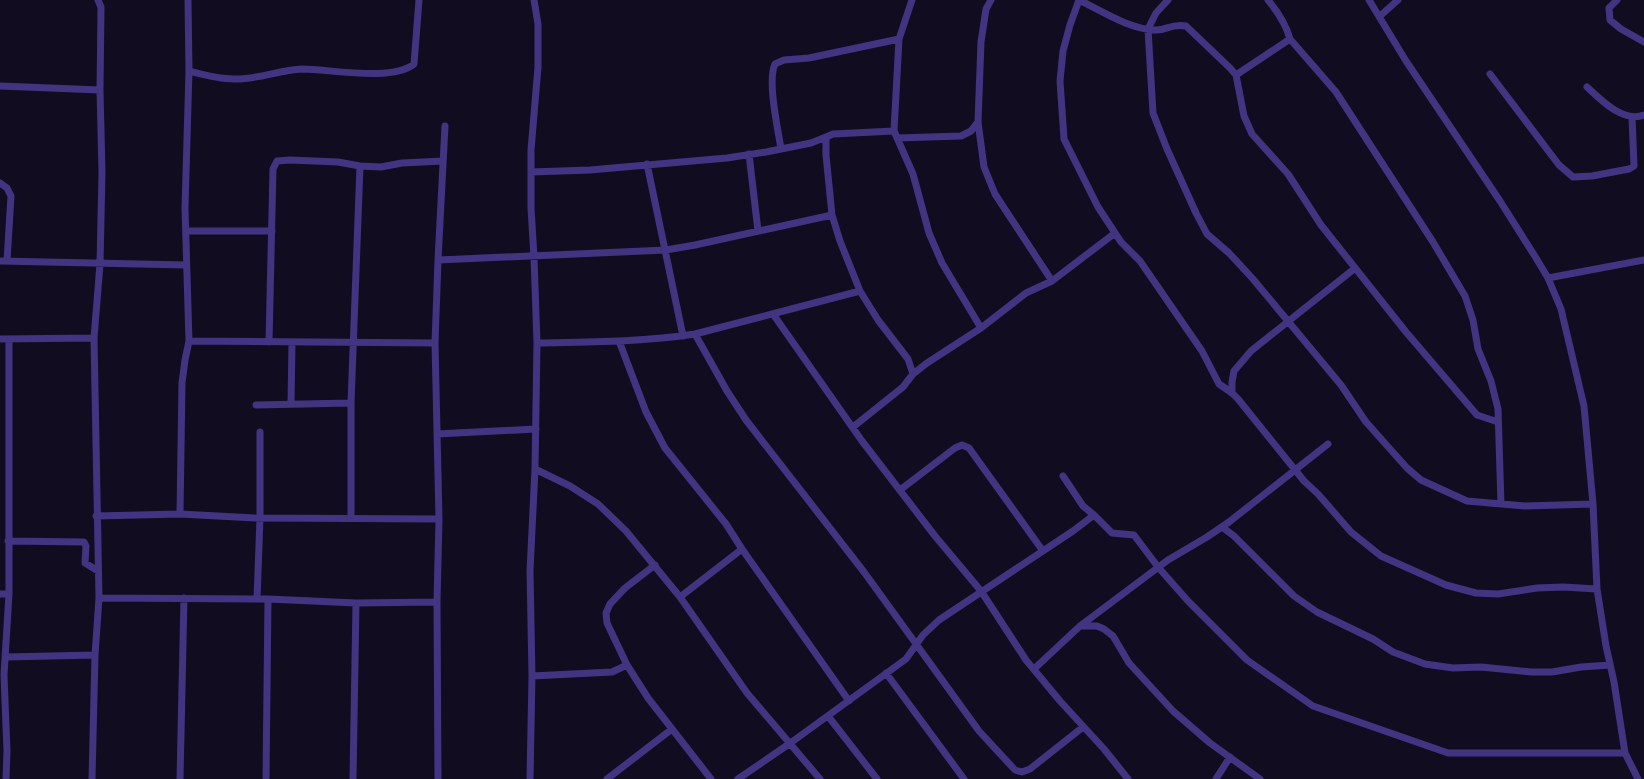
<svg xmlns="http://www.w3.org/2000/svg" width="1644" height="779" font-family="Quicksand,sans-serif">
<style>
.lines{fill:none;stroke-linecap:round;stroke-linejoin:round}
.street{stroke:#423481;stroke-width:7}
</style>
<rect width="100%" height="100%" fill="#120c20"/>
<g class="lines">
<path class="street" d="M912 0 899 39 894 131 913 174 929 233 942 263 981 328
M1168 0 1156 13 1148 29 1153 113 1167 149 1196 213 1207 234 1229 253 1253 279 1341 385 1366 422 1407 468 1421 480 1467 501 1525 506 1593 504
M1268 0C1278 12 1286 24 1290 39
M1369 0 1406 61 1500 201 1536 258 1548 278 1561 309 1584 406 1593 504 1597 589 1606 646 1614 682 1625 753 1638 779
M1617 0 1609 8 1610 20 1621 29 1644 42
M1380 16 1398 0
M189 71C204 75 218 79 234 79 256 80 279 70 302 69 329 69 392 82 414 64L419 0
M1490 74 1559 165 1573 177 1592 176 1629 169 1634 166 1632 117
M1236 75 1290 39 1336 92 1433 242 1465 296 1473 320 1478 349 1491 381 1498 409 1501 504
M0 86 100 90
M1587 87C1601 100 1623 123 1644 115
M978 122 984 167 995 194 1052 281
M445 126 438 260 666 250 695 245 832 215
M897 138 961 136 971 131 978 122 981 42 986 9 991 0
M781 149C778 129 767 81 775 64L784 60 809 58 899 39
M749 154 758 231
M647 164 683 336
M531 172 590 170 727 158 766 152 811 143 826 137
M0 183 7 188 11 196 7 261
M186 231H272
M0 261 186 265
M1548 278 1644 260
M773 314 862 441 935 536 981 591 1026 660 1060 701 1104 749 1128 779
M695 334 727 391 746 420 864 572 979 731 1015 770 1022 772 1030 769 1083 727
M0 339 94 338
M189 341 435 343 438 260
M619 341 646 412 665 448 726 524 742 549 680 597
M269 342 273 169 277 161 290 160 338 162 360 166 381 167 402 163 443 161
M435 343 439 519
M537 343C589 342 642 342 695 334L860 291
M913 374 927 363 981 328 1026 293 1052 281 1115 233
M1232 393V382L1234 371 1251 351 1354 269
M291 404 292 342
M256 405 351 403
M1498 422 1477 415 1406 332 1321 225 1288 174 1252 134 1244 116 1236 75 1230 68 1186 26C1171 23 1166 31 1155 30 1129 29 1102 11 1079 0L1070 25 1063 51 1060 81 1064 139 1098 207 1121 242 1140 261 1202 351 1219 384 1232 393 1238 399 1304 481 1318 494 1351 532 1381 556 1446 585 1476 593 1498 594 1537 588 1563 587 1597 589
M853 427 903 387 913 374 908 359 878 320 860 291 840 241 832 215 826 155V137L833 134 894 131
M437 434 536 429
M535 469 570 486 598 504 626 531 680 597 747 693 820 779
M900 490 955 448 962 445 969 448 1043 551
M180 514 182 383 185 360 189 341 185 208 189 71 188 0
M1094 515 1112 533 1134 535 1158 567 1188 601 1247 660 1313 706 1448 753H1625
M96 516 180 514 255 518 439 519 437 602
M351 518V403L360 166
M1222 527 1234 536 1294 596 1317 612 1373 639 1393 652 1425 664 1453 668 1481 667 1531 672H1552L1581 667 1610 665
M8 541 84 542 86 546 85 563 98 571
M742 549 849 701
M655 565 625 588 610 604 606 613 607 623 627 665 648 698 711 779
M0 594H9
M99 598 268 599 356 603
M257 599 260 518V432
M1080 626H1097L1104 629 1113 636 1129 663 1173 711 1210 743 1260 779
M6 657 95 655
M1034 669 1080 626 1168 560 1207 537 1229 522 1328 444
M886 673 964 779
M532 676 612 672 627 665
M828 716 877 779
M6 779 7 751 4 675 9 594V339
M92 779 95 655 99 598 94 338 100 264 102 173 100 90 101 7 98 0
M180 779 184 598
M266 779 268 599
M353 779 356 603 437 602 438 779
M530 779 532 676 530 571 535 469 537 343 534 257 531 208V150L538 67V24L534 0
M607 779 672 729
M738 779 789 744 906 659 923 635 939 620 1073 531 1094 515 1083 506 1063 476
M1216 779 1230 757"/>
</g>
</svg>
